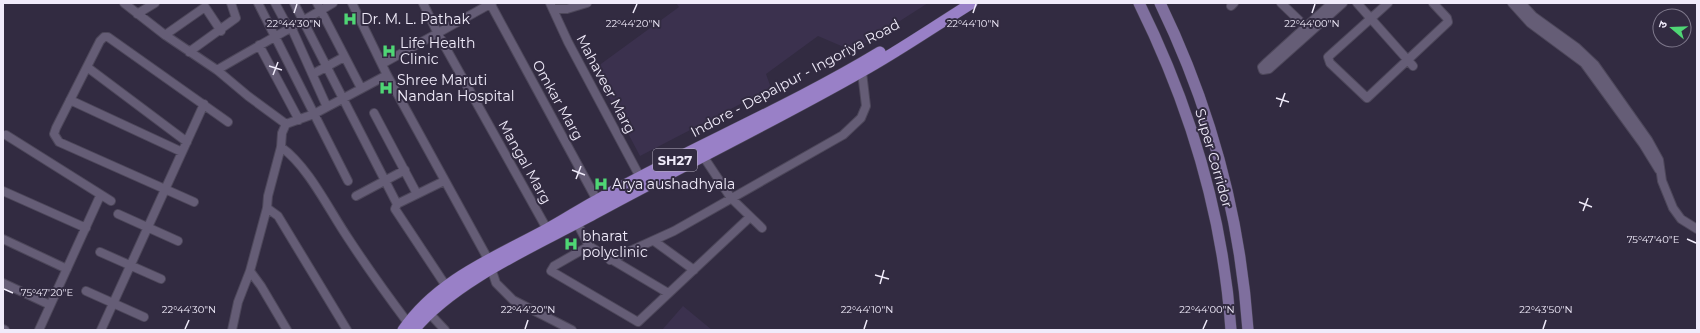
<svg xmlns="http://www.w3.org/2000/svg" width="1700" height="333" font-family="Montserrat,'Noto Sans Devanagari',sans-serif">
<style>
.built{fill:#3b314e}
.lines{fill:none;stroke-linecap:round;stroke-linejoin:round}
.minor-casing{stroke:#4d475a;stroke-width:10}
.secondary-casing{stroke:#4d475a;stroke-width:12}
.primary-casing{stroke:#4d475a;stroke-width:12}
.minor{stroke:#655d76;stroke-width:8}
.secondary{stroke:#7f6f9e;stroke-width:11}
.primary{stroke:#9980c7;stroke-width:11}
.ticks{fill:none;stroke:#f0ebfa;stroke-width:1.5}
.labels{text-anchor:middle;stroke-width:4;stroke-linejoin:round;paint-order:stroke}
.shield{fill:#322b41;stroke:#b7b1c2;stroke-width:1}
.shield-label{font-size:13px;font-weight:bold;fill:#f0ebfa}
.poi-label{font-size:14px;fill:#f0ebfa;stroke:#322b41;text-anchor:start}
.street-label{font-size:14px;fill:#f0ebfa;stroke:#322b41}
.ticks-label{font-size:10px;text-anchor:middle;fill:#f0ebfa;stroke:#322b41;stroke-width:4;stroke-linejoin:round;paint-order:stroke}
</style>
<rect width="100%" height="100%" fill="#322b41"/>
<path class="built" d="M676 3H928L853 51 818 36 766 74 771 88 640 156 594 69 679 7Z
M683 306 712 330H662Z"/>
<g class="lines">
<defs>
<path id="minor" d="M124 3 165 35 217 70 248 96 286 124
M258 3 348 181
M275 3 289 29
M294 3 397 204
M317 3 361 88
M352 3 387 75 488 259 496 283 513 300 572 330
M423 3 438 34 547 229
M490 3 599 204
M550 3 568 42 640 177
M1281 3 1306 27
M1332 3 1266 63 1262 67 1263 70 1269 69 1343 3
M1357 3 1413 66
M1388 3 1328 57 1330 63 1367 98 1448 22 1447 18 1433 3
M1512 3 1530 23 1584 63 1643 144 1659 170
M1521 3 1533 16 1576 47 1595 65 1648 140 1659 160 1662 181 1673 208 1681 219 1697 229
M1231 6 1234 3
M553 9H567L587 3
M137 14 155 3
M292 29 327 107
M165 35 205 7 221 31
M259 45 299 120
M189 52 236 18 231 3
M382 64 492 3
M87 67 187 142
M217 70C256 47 295 26 333 3
M313 74 344 57
M70 100 182 152
M374 113 417 194
M6 135 111 201
M281 147C308 166 329 210 348 238 367 267 387 295 408 323
M703 156 731 198 762 228
M444 181 397 204 395 209 446 286
M3 191 86 228
M356 196 405 170
M194 202 59 142 54 134 56 128 100 41 104 37H108L228 122
M267 208 278 216 347 330
M118 214 178 241
M577 223 589 246 668 293
M3 239 67 269
M654 241 694 270
M589 246 554 266 551 271 638 322 750 217
M100 252 161 279
M610 260 674 231 843 135 861 118 866 106 862 72
M250 271 261 286 287 330
M3 283 50 305
M86 291 144 317
M429 313 445 330
M3 329 5 330
M39 330 100 196
M101 330 204 104
M232 330 238 302 250 271 267 208 268 196 281 147 282 133 286 124 314 114 387 75"/>
<path id="secondary" d="M1139 3C1190 106 1223 215 1231 330
M1160 3C1210 106 1240 215 1248 330"/>
<path id="primary" d="M403 330C438 279 496 257 547 229 564 220 580 209 597 200 690 148 789 107 880 52
M414 330C455 280 537 245 594 214 682 166 773 122 861 72 899 51 935 26 972 3"/>
</defs>
<use href="#minor" class="minor-casing"/>
<use href="#secondary" class="secondary-casing"/>
<use href="#primary" class="primary-casing"/>
<use href="#minor" class="minor"/>
<use href="#secondary" class="secondary"/>
<use href="#primary" class="primary"/>
</g>
<path class="ticks" d="M294 13 297 4M633 13 637 4M973 13 976 4M1312 13 1315 4M269 66 282 70M273 75 278 62M1276 98 1289 102M1280 107 1285 93M572 170 585 175M576 179 581 166M1579 202 1592 207M1583 211 1588 198M1687 239 1696 243M875 275 889 279M880 284 884 270M4 289 13 293M185 329 189 320M525 329 528 320M864 329 867 320M1203 329 1207 320M1543 329 1546 320"/>
<defs>
<symbol id="hospital-bare" viewBox="-9 -9 18 18"><path d="M-5-5h3v3.5h4V-5h3V5h-3V1.5h-4V5h-3Z" fill="#4fd675" stroke="#322b41" stroke-width="2.5" paint-order="stroke"/></symbol>
</defs>
<g fill-rule="evenodd">
<use href="#hospital-bare" x="340" y="9" width="20" height="20"/>
<use href="#hospital-bare" x="379" y="41" width="20" height="20"/>
<use href="#hospital-bare" x="376" y="78" width="20" height="20"/>
<use href="#hospital-bare" x="591" y="174" width="20" height="20"/>
<use href="#hospital-bare" x="561" y="234" width="20" height="20"/>
</g>
<g class="labels">
<rect class="shield" x="653" y="149" width="44" height="22" rx="3"/>
<g class="shield-label">
<text x="675" y="165">SH27</text>
</g>
<g class="poi-label">
<text x="361" y="24">Dr. M. L. Pathak</text>
<text x="400" y="48">Life Health<tspan x="400" dy="16">Clinic</tspan></text>
<text x="397" y="85">Shree Maruti<tspan x="397" dy="16">Nandan Hospital</tspan></text>
<text x="612" y="189">Arya aushadhyala</text>
<text x="582" y="241">bharat<tspan x="582" dy="16">polyclinic</tspan></text>
</g>
<g class="street-label">
<text transform="translate(795 78) rotate(-28)" y="5">Indore - Depalpur - Ingoriya Road</text>
<text transform="translate(606 84) rotate(62)" y="5">Mahaveer Marg</text>
<text transform="translate(558 100) rotate(61)" y="5">Omkar Marg</text>
<text transform="translate(1214 158) rotate(74)" y="5">Super Corridor</text>
<text transform="translate(525 162) rotate(61)" y="5">Mangal Marg</text>
</g>
</g>
<g class="ticks-label">
<text x="294" y="27">22°44'30"N</text>
<text x="633" y="27">22°44'20"N</text>
<text x="973" y="27">22°44'10"N</text>
<text x="1312" y="27">22°44'00"N</text>
<text x="1653" y="243">75°47'40"E</text>
<text x="47" y="296">75°47'20"E</text>
<text x="189" y="313">22°44'30"N</text>
<text x="528" y="313">22°44'20"N</text>
<text x="867" y="313">22°44'10"N</text>
<text x="1207" y="313">22°44'00"N</text>
<text x="1546" y="313">22°43'50"N</text>
</g>
<rect width="1700" height="333" fill="none" stroke="#f0ebfa" stroke-width="8"/>
<g transform="translate(1672 28) rotate(289)"><circle r="19" fill="#322b41" stroke="#7e788b"/>
<path d="M0-3L7 15L0 10L-7 15Z" fill="#4fd675"/>
<text y="-6" font-size="11" font-weight="bold" text-anchor="middle" fill="#f0ebfa">उ</text>
</g>
</svg>
